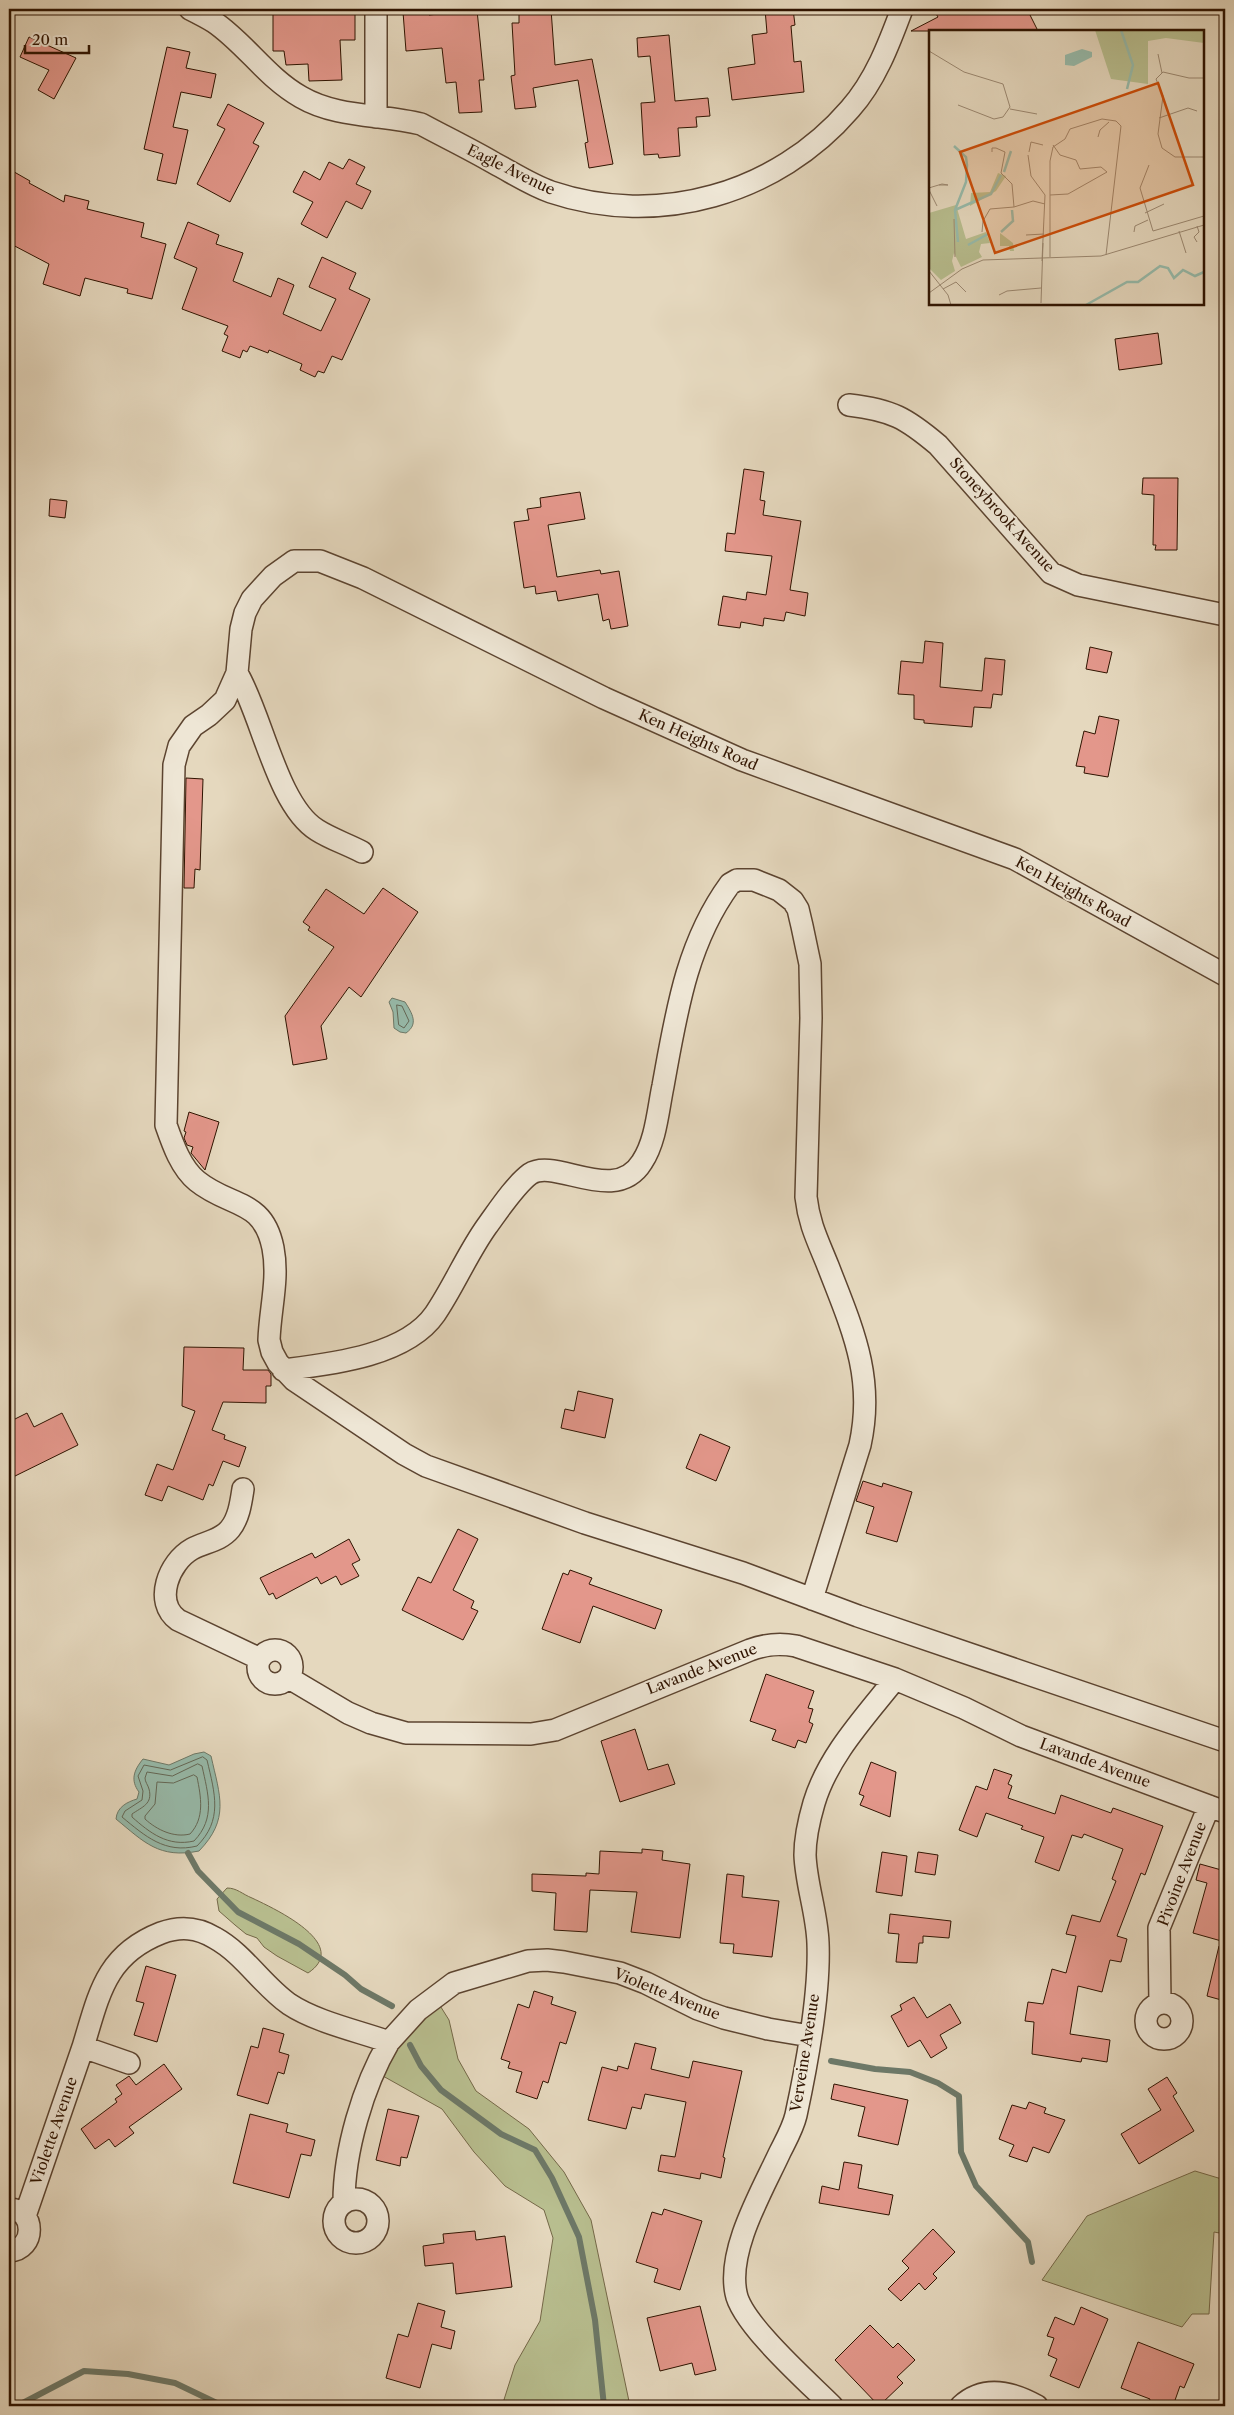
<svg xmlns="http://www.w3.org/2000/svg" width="1234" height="2415" font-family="'Libre Caslon Text',serif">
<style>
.green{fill:#b8be8f;stroke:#746848}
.water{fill:#97bbab;stroke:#6d7867}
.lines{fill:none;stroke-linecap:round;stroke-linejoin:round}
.shore{stroke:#636756;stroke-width:1}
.stream{stroke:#6d7867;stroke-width:6}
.building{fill:#e3978b;stroke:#2f1300}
.minor-casing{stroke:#5c4430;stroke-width:24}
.minor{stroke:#eee6d5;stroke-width:21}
.labels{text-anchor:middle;stroke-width:4;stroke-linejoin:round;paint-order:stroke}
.street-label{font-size:15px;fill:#2f1300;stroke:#eee6d5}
.inset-river{fill:none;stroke:#97bbab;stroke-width:2.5}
.inset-road{fill:none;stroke:#9c8972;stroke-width:1}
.view{fill:#cc4e0a;fill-opacity:0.15;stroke:#cc4e0a;stroke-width:2.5}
.inset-edge{fill:none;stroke:#2f1300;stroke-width:2.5}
</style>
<rect width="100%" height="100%" fill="#e5d8be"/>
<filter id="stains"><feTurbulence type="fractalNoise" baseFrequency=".004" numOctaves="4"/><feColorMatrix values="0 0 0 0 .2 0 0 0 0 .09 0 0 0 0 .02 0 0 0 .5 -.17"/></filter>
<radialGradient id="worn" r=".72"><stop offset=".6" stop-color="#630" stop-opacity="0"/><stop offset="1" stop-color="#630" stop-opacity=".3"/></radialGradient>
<path class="green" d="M227 1888C237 1888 242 1894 252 1898 273 1908 352 1944 308 1973L277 1956 264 1947 257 1938 246 1934 235 1925 219 1911 217 1899Z
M434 1996 449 2020 458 2059 476 2091 529 2129 564 2172 591 2220 630 2406H502L515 2365 540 2321 553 2238 544 2210 505 2186 474 2152 442 2109 374 2071Z
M1195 2171 1225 2180V2234L1214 2232 1209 2314H1192L1182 2327 1042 2280 1087 2216Z"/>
<path class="water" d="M392 998 405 1002C412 1013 419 1024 406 1033L400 1032 394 1028 393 1012 389 1002Z
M204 1752 211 1756C220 1796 230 1819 199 1851 159 1859 144 1842 116 1819 117 1807 127 1802 137 1799L139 1792C130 1780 134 1770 143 1759L169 1765 194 1754Z"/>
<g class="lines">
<path class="shore" d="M397 1005 402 1006 409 1021 404 1028 399 1025Z
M203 1757 207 1760C215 1794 223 1820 197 1846 165 1854 145 1836 122 1817L125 1811 142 1800 143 1791 138 1776 144 1765 170 1770Z
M198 1764 202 1766C208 1794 216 1818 194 1841 168 1847 150 1833 132 1817V1814C142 1807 153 1804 149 1789 148 1785 145 1782 145 1778L147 1772 172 1776Z
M194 1775 197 1777C201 1797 205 1818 190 1834 174 1838 157 1830 145 1819V1816L155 1804 157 1782 173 1783Z"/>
<path class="stream" d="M188 1853 198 1871 238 1912 299 1944 345 1975 361 1989 392 2006
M410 2045 421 2066 441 2090 501 2134 535 2150 552 2178 579 2237 595 2320 604 2406
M831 2061 875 2069 910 2072 938 2083 959 2096 961 2152 976 2186 1028 2242 1032 2262
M17 2406 84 2371 128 2374 175 2383 223 2406"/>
</g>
<path class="building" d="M273 9H355V40H340L342 80 309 81 308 64 286 65 284 51H273Z
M519 9H551L555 65 592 59 613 164 589 168 585 143 588 142 578 80 533 88 536 107 515 109 511 76 515 75 512 23H519Z
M765 9H793L795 25 791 26 794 62 801 61 804 92 732 100 728 68 755 64 752 35 767 33Z
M933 9H1027L1038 31H911L938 17Z
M428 10 429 15 477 10 484 80H479L482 112 459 113 456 82 446 83 442 48 406 51 403 12Z
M669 35 675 101 708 98 710 116 696 117 697 127 678 128 680 156 659 158 658 154 644 155 641 103 655 102 650 56 638 57 637 38Z
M29 37 76 58 54 99 38 90 49 70 20 57Z
M167 47 190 52 186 68 216 74 211 98 181 92 173 127 188 130 176 184 157 180 163 154 144 149Z
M228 104 264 123 253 143 259 146 230 202 197 184 225 129 217 125Z
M349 159 365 167 356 184 371 191 362 209 346 201 327 238 301 224 313 202 293 192 304 171 320 180 329 162 343 169Z
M9 169 30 181 29 183 64 202 65 195 89 201 87 209 144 223 141 237 166 244 152 299 127 293 128 289 85 278 80 296 43 284 49 264 9 243Z
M188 222 219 235 216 244 243 253 233 281 271 297 278 278 294 285 283 314 321 331 336 299 309 287 322 257 356 273 349 289 370 299 342 360 332 356 324 373 318 371 315 377 300 370 302 364 269 350 268 353 250 346 247 352 243 350 240 358 222 351 228 336 224 334 228 326 182 309 197 268 174 258Z
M1158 333 1162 364 1119 370 1115 339Z
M744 469 764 472 760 500 765 501 763 515 801 521 790 590 808 593 805 616 786 612 784 621 764 618 763 626 741 622 740 628 718 625 723 596 746 600 747 592 766 595 772 556 725 551 727 533 735 534Z
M1143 478H1178L1177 550H1155L1156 545H1153L1154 495 1142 494Z
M580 492 585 519 548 525 557 577 600 570 601 574 619 571 628 626 611 629 609 619 603 621 598 594 558 601 556 591 536 594 535 586 524 588 514 522 529 520 527 509 541 507 540 498Z
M50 499 67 501 65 518 49 516Z
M925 641 943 643 940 687 982 691 985 658 1005 660 1002 695 993 694 991 708 974 707 972 727 924 723V720L914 719V695L898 694 901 661 923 663Z
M1090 647 1112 652 1107 673 1086 669Z
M1099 716 1119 720 1108 777 1084 773 1085 767 1076 766 1084 731 1095 734Z
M186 778 203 779 200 870 195 869 194 888H184Z
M383 888 418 912 361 997 349 987 321 1026 327 1059 293 1065 285 1016 334 947 308 930 310 927 303 922 326 889 364 914Z
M189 1112 219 1122 205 1170 191 1153 193 1147 187 1145 184 1138 186 1132 184 1131Z
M184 1347 244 1348 243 1370H268L271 1374V1386H266V1403L223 1402 212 1430 225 1435 224 1439 246 1447 239 1467 223 1461 213 1486 209 1484 203 1500 168 1486 162 1501 145 1495 157 1464 173 1470 195 1411 182 1406Z
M578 1391 613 1399 605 1438 561 1428 565 1409 574 1411Z
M27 1413 34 1427 62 1413 78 1445 9 1479V1422Z
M700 1434 730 1447 716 1481 686 1468Z
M863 1481 882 1487 883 1483 912 1492 897 1542 866 1533 874 1507 856 1501Z
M458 1529 478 1539 453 1590 474 1601 471 1608 478 1611 463 1640 402 1610 418 1577 431 1583Z
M349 1539 360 1560 352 1564 359 1576 341 1585 336 1576 321 1584 317 1577 276 1599 273 1593 269 1595 260 1578 312 1553 315 1558Z
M570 1570 592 1578 589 1584 662 1610 655 1629 593 1606 580 1643 542 1629 563 1573 568 1575Z
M766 1674 814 1691 808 1708 813 1709 809 1722 813 1724 806 1743 798 1740 795 1748 772 1740 776 1730 750 1721Z
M635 1729 648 1770 668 1764 675 1784 620 1802 601 1741Z
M871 1762 896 1772 890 1817 860 1805 864 1796 859 1794Z
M994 1769 1012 1775 1008 1784 1012 1786 1008 1798 1055 1814 1061 1795 1111 1813 1113 1808 1163 1826 1145 1875 1141 1873 1117 1936 1127 1939 1121 1962 1110 1960 1102 1992 1078 1986 1070 2034 1110 2040 1107 2062 1082 2058 1081 2062 1032 2054 1034 2022 1025 2021 1028 2002 1043 2004 1052 1969 1066 1973 1076 1936 1066 1934 1072 1915 1100 1922 1116 1881 1112 1879 1123 1849 1084 1834 1082 1838 1072 1835 1059 1871 1035 1862 1044 1837 1021 1829 1023 1826 986 1813 977 1837 959 1830 976 1786 987 1790Z
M642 1849 663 1851 662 1860 690 1864 680 1938 631 1932 637 1892 590 1890 587 1932 554 1930 556 1893 532 1891V1874L586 1876V1873L599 1874 600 1851 642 1853Z
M882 1852 907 1856 902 1896 876 1892Z
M918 1852 938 1855 935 1875 915 1872Z
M1200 1864 1225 1871V1942L1193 1933 1207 1883 1196 1880Z
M727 1874 744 1876 742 1897 779 1901 772 1957 733 1953 734 1944 720 1943Z
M890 1914 951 1921 949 1938 923 1936V1943H919L917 1963 896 1962 899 1934 888 1933Z
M1219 1946 1225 1947V2001L1207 1996Z
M146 1966 176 1975 157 2042 134 2035 144 2003 136 2001Z
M534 1991 553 1997 551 2004 576 2012 566 2044 560 2042 548 2083 543 2081 537 2099 516 2092 522 2072 508 2068 510 2062 501 2059 518 2004 529 2008Z
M914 1997 927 2018 950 2004 961 2023 940 2035 947 2048 931 2058 920 2040 908 2047 891 2016 902 2010 900 2005Z
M263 2028 284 2034 279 2052 289 2055 284 2074 278 2072 268 2104 237 2095 251 2046 258 2048Z
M635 2043 656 2048 651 2069 689 2078 693 2061 742 2071 723 2157 725 2158 721 2178 701 2173 700 2179 658 2171 661 2155 675 2157 686 2102 645 2094 641 2109 632 2107 626 2129 588 2120 602 2067 617 2071 618 2066 628 2069Z
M164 2064 182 2089 129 2127 134 2133 115 2147 109 2139 95 2149 81 2129 117 2102 115 2099 122 2094 116 2085 129 2076 136 2085Z
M1167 2077 1177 2093 1173 2096 1194 2131 1139 2164 1121 2134 1161 2110 1148 2089Z
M834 2084 908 2100 898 2145 858 2136 865 2107 831 2099Z
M1029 2102 1046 2108 1044 2113 1065 2120 1049 2153 1033 2147 1027 2162 1009 2156 1014 2145 999 2139 1012 2105 1026 2109Z
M388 2109 419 2116 407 2158 401 2157 400 2166 376 2160Z
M250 2114 288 2124 286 2132 315 2140 311 2156 301 2154 289 2198 233 2183Z
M844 2162 862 2165 858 2188 893 2195 889 2215 819 2203 822 2186 839 2190Z
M664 2209 702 2221 680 2290 654 2282 658 2269 636 2262 652 2212 662 2215Z
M933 2229 955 2252 933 2274 937 2278 925 2290 919 2283 901 2301 888 2289 909 2268 902 2261Z
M475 2231 476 2240 505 2236 512 2287 456 2294 453 2263 425 2266 423 2246 444 2243 443 2234Z
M418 2303 445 2311 441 2327 455 2331 451 2349 432 2344 420 2388 386 2378 398 2334 408 2337Z
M700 2306 716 2370 695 2375 692 2363 660 2371 647 2318Z
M1081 2307 1108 2319 1079 2388 1050 2376 1057 2359 1048 2355 1054 2338 1047 2336 1055 2317 1074 2325Z
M870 2325 893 2348 898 2343 915 2360 897 2377 903 2383 879 2406 835 2360Z
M1138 2342 1194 2364 1184 2388 1180 2386 1173 2406H1148L1150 2399 1121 2388Z"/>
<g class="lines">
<defs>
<path id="minor" d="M190 9C198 13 206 17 214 22 245 43 267 78 301 97 337 118 382 114 421 124 445 137 470 149 494 163 513 173 531 185 551 192 658 228 777 194 850 109 875 81 889 44 902 9
M376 117V9
M849 405C892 410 906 418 938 445L1051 573 1078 585 1225 615
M237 673C262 715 277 805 317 830 331 839 347 844 362 852
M1225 975 1015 859 742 760 604 698 363 578 320 561H294L273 576 252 599 245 613 241 629 237 673 225 700 209 715 193 726 179 746 174 765 166 1125C173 1145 181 1168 197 1181 230 1208 263 1198 273 1248 279 1279 270 1309 269 1340L272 1352 278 1363 294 1380 404 1454 426 1466 585 1523 743 1573 858 1616 1225 1741
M283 1370C331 1364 406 1356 435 1314 454 1286 467 1254 487 1226 498 1211 515 1185 530 1174 555 1157 615 1206 642 1162 656 1141 658 1110 663 1086 676 1015 686 944 730 884L737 880H754L779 890 793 901 798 909 802 926 810 964 811 1018 806 1197C809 1224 818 1241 828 1266 852 1328 875 1377 860 1445L812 1599
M243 1489C241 1502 239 1518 230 1529 220 1541 205 1542 192 1549 169 1562 153 1602 178 1620L260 1659
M258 1667a17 17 0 1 1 34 0a17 17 0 1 1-34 0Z
M289 1678 348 1713 371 1723 406 1733 531 1734 555 1730 750 1650C766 1644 779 1643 796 1646L895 1679 964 1708 1021 1736 1225 1812
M1146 2021a18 18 0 1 1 36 0a18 18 0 1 1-36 0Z
M1160 2003 1159 1928 1209 1806
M129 2063 83 2047C99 1995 105 1955 161 1933 180 1926 197 1927 215 1938 244 1954 262 1985 289 2004 316 2022 358 2031 389 2042L418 2010 454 1983 528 1961 547 1960 564 1962 620 1973 646 1983 698 2009 724 2018 768 2029 810 2036
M334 2221a22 22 0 1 1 44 0a22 22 0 1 1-44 0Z
M344 2202C344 2151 363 2086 389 2042
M9 2209C36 2209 36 2250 9 2251
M25 2216 83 2047
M832 2406C808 2382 741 2323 736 2293 727 2250 762 2191 780 2152 786 2140 793 2128 796 2115 807 2064 820 1994 818 1943 817 1913 806 1884 805 1855 805 1837 809 1820 814 1803 828 1756 865 1717 895 1679
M961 2406C984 2385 1012 2392 1037 2406"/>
</defs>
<use href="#minor" class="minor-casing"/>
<use href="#minor" class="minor"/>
</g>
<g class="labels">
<g class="street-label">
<text transform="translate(511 170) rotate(26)" y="5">Eagle Avenue</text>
<text transform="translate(1002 515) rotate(48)" y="5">Stoneybrook Avenue</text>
<text transform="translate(698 740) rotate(24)" y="5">Ken Heights Road</text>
<text transform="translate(1073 892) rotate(29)" y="5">Ken Heights Road</text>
<text transform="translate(702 1669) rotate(-21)" y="5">Lavande Avenue</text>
<text transform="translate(1095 1763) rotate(20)" y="5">Lavande Avenue</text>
<text transform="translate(1182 1874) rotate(-69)" y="5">Pivoine Avenue</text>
<text transform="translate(667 1994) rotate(22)" y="5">Violette Avenue</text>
<text transform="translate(805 2053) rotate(-81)" y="5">Verveine Avenue</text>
<text transform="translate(54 2131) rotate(-71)" y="5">Violette Avenue</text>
</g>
</g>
<g transform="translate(929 30)">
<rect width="275" height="275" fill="#e5d8be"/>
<path d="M166 0H275V13L237 8 219 11V54L182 49ZM69 143 77 146 67 161 41 176 42 163 61 162ZM27 175 37 209 57 202 61 213 52 214 50 222 53 227 32 237 25 223 23 231 26 241 12 250 0 238V183ZM71 203 84 213 85 221H81L80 216H71Z" fill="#b8be8f"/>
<path d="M153 19 163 22V27L145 36 136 35V25Z" fill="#97bbab"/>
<path class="inset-river" d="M192 0 204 35 198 59M25 116 37 127 38 135 37 152 26 180 29 212M75 142 82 121M26 180 62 164 72 145M72 202 84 191 83 180M39 215 59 204M157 275 198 252H209L231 236 239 238 245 248 254 240 266 246 275 242"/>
<path class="inset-road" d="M0 21 35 42 74 54 81 77 74 87 65 89 29 75M229 24 233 43M275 48H260L234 42 227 49 234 66 229 104 233 118 246 127H275M81 79 108 84M230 88 259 78 268 81M169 107 171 100 180 92M63 122V118H67L76 122 72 143 83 154 85 177M100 122 102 112 114 115M99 125 102 146 116 165 113 231M220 135 211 158 224 201 275 186M0 158 3 157 13 154 19 155H10M0 160 8 176M121 165 139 164 178 142 172 137 151 139 147 130 131 125 124 115M216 183 235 174M25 189 26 227M250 201 257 223M53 202 54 191 61 179 85 177 104 171 116 174M205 202 206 196 219 190M97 205 115 204M268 212 265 207 270 202 268 196M121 227V131L124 117 136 109 141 99 173 89 187 91 192 96 177 225M0 241 19 265 22 275M14 259 27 252 37 262M0 263 33 239 54 230 172 226 275 195M70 265 78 261 112 258M112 273 114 213"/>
<path class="view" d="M229 53 264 155 66 223 31 122Z"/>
<rect width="275" height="275" class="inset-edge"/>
</g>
<rect width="1234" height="2415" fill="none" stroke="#e5d8be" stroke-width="30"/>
<rect x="10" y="10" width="1214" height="2395" fill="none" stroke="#2f1300" stroke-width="2.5"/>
<rect x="15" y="15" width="1204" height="2385" fill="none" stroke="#2f1300"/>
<path d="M25 45v8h64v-8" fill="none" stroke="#2f1300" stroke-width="2.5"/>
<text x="32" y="45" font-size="15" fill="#2f1300" stroke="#eee6d5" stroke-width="4" paint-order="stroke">20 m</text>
<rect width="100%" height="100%" filter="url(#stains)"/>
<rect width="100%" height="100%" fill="url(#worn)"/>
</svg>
